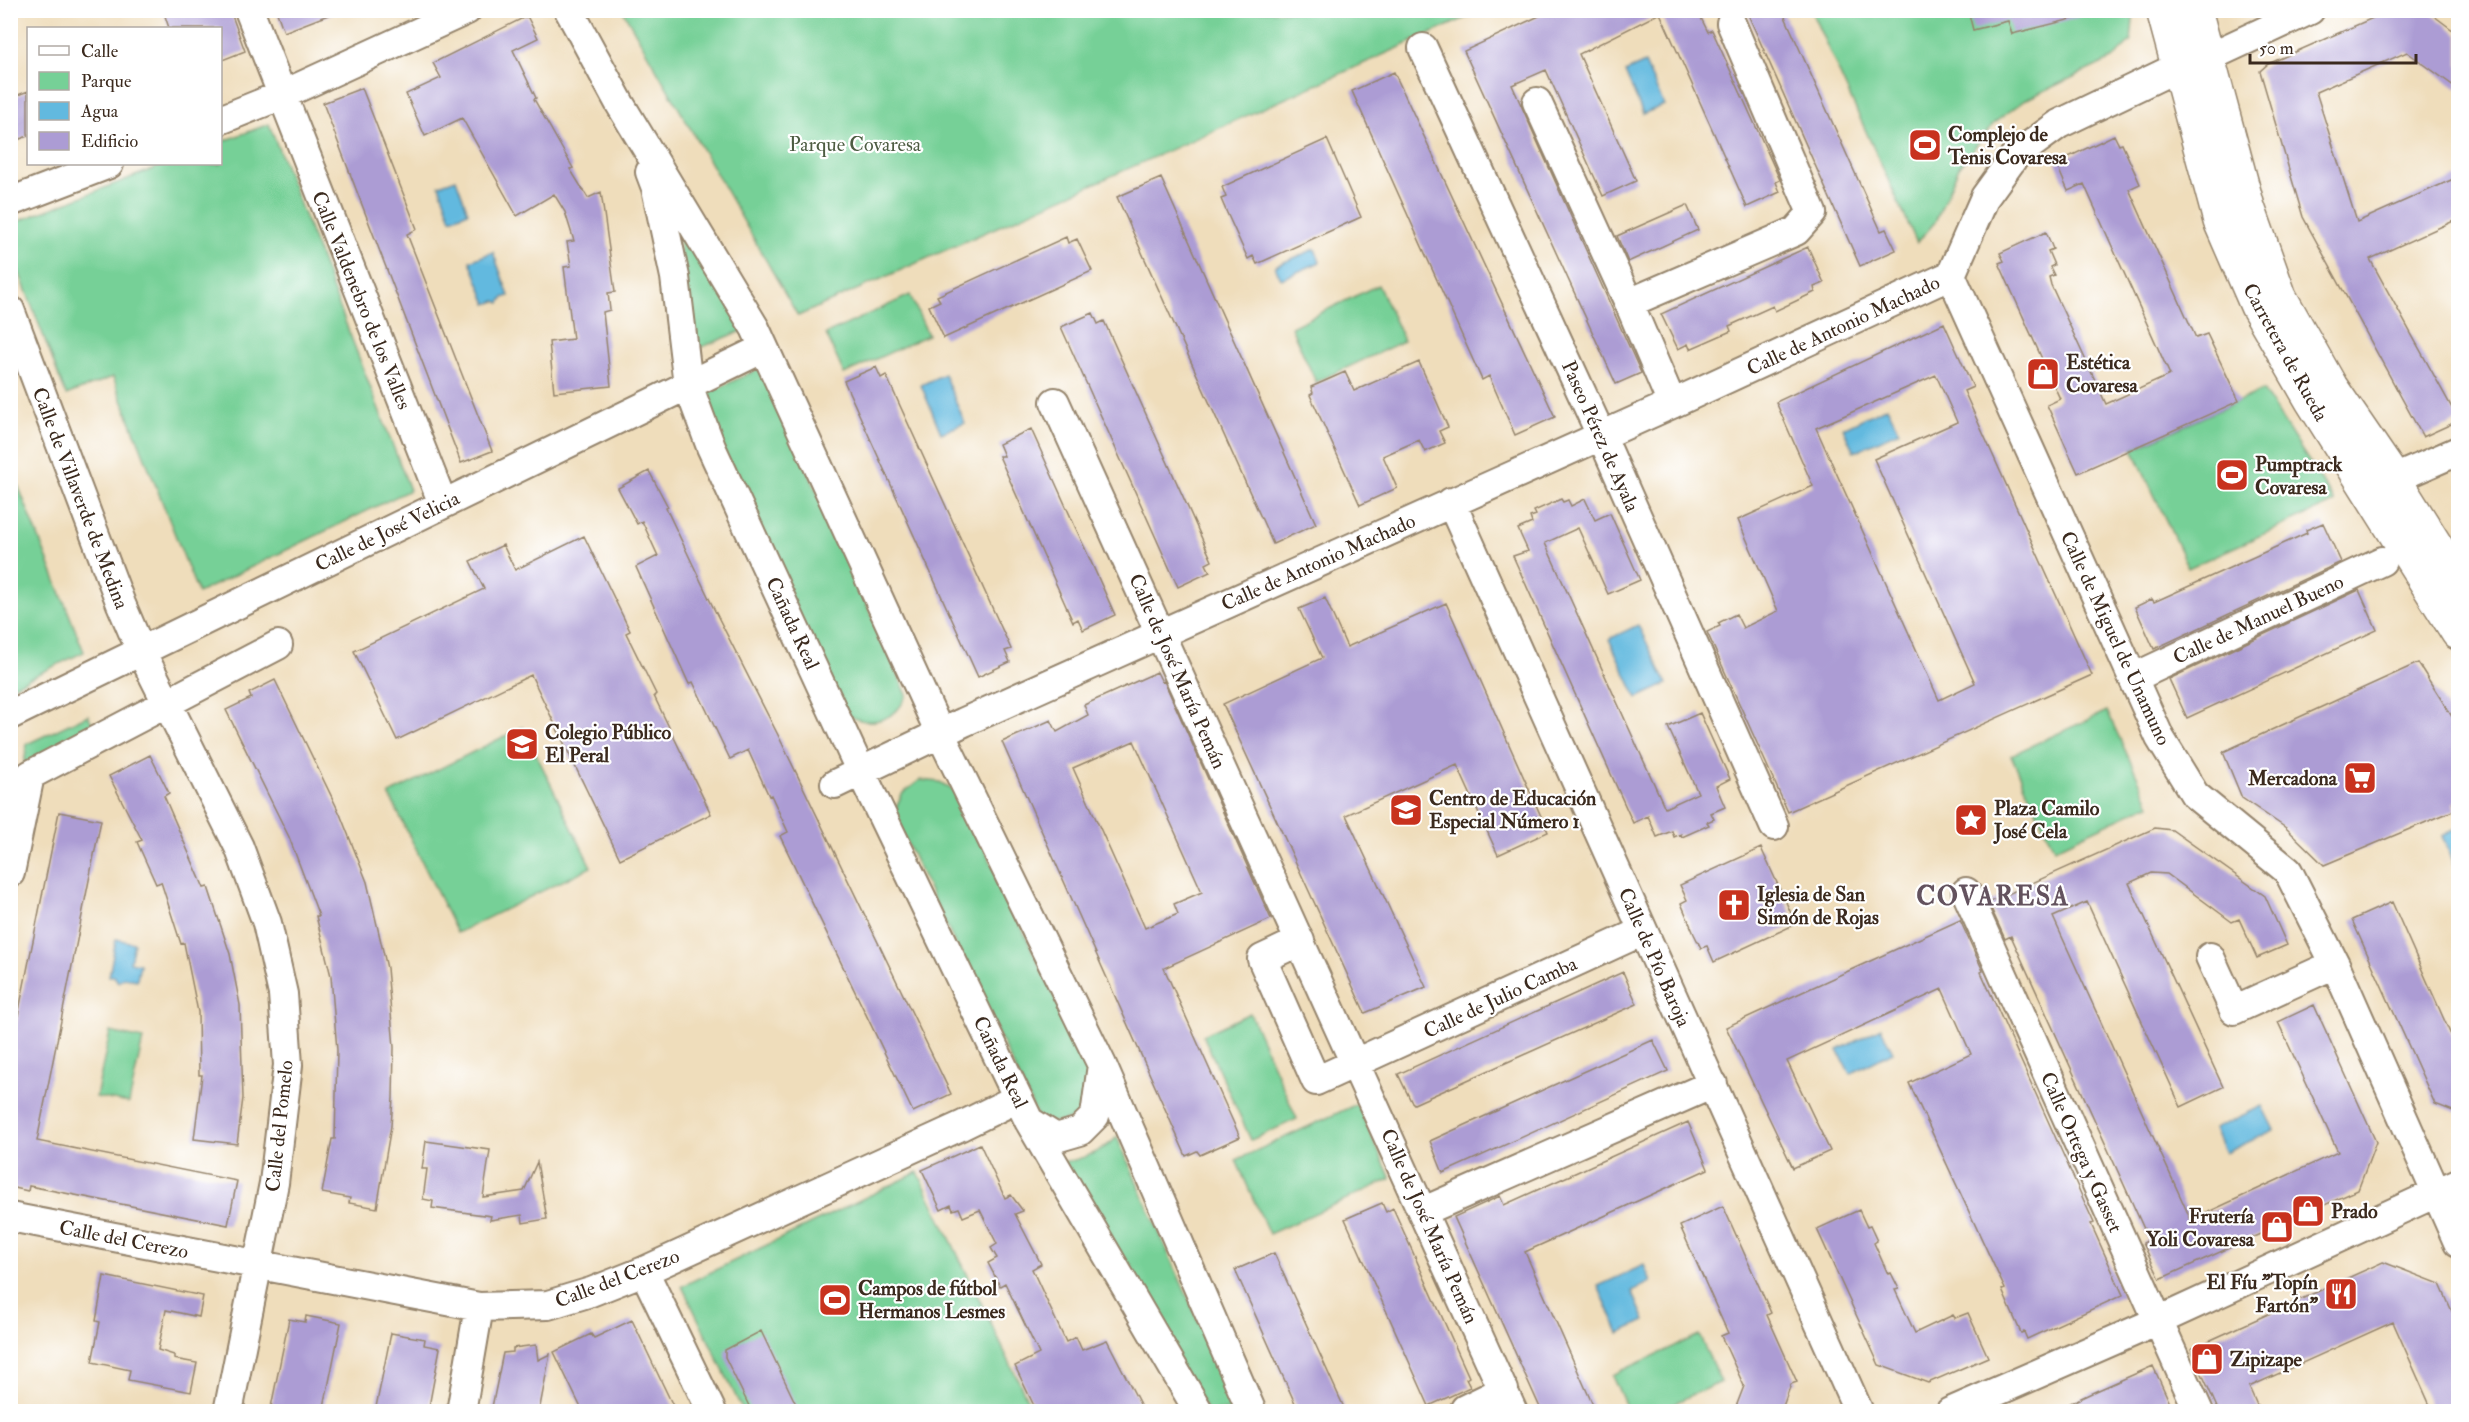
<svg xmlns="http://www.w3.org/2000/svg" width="2469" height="1422" font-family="'IM FELL Double Pica',serif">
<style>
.green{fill:#76d097;stroke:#587d5a;stroke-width:1.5}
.water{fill:#62b9df;stroke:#4e727e;stroke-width:1.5}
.building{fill:#ac9cd4;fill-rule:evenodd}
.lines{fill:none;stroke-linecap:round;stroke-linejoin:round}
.minor-casing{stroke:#95846c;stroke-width:32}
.major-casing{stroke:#95846c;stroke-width:36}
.minor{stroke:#fff;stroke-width:28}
.major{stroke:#fff;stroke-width:33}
.labels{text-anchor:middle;stroke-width:4.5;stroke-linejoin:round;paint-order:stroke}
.poi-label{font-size:20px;font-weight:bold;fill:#3b2a1e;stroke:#fff;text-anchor:start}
.park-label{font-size:20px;fill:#4d5c42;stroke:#fff}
.street-label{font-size:20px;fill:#3b2a1e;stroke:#fff}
.district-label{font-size:26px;font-weight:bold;letter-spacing:1.5px;fill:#63525e;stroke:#fff}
</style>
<rect width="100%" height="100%" fill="#fff"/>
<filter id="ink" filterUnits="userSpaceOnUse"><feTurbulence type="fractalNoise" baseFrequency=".0167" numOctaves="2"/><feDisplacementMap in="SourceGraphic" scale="12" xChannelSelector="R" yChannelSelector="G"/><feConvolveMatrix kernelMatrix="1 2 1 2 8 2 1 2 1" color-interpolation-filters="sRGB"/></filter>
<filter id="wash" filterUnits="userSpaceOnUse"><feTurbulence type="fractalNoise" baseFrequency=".008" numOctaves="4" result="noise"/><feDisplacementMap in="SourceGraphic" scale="24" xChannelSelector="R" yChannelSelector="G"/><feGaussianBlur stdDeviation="1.35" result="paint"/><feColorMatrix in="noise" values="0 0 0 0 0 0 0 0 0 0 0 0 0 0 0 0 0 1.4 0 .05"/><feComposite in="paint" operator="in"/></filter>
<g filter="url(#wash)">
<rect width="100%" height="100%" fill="#efddbb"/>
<path class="green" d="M2134 10 2131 41 2114 58 2025 100 1994 123 1959 167 1935 222 1917 243 1811 11Z
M623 11H1481L798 316Z
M269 124 410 490 198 593 113 377 66 395 11 251V224L166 164H220L221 142Z
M676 207 744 330 690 352Z
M1378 285 1404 341 1316 382 1291 327Z
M910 295 928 335 844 374 826 334Z
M762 367 907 695C895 722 867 729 843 712L698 398Z
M2263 390 2335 502 2188 568 2133 449Z
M10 465 84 652 11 687H10Z
M2107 711 2150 804 2054 849 2011 755Z
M88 715 95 729 24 764 27 744Z
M523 727 591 867 457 933 389 794Z
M920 780 940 782 959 794 1090 1073 1081 1114C1067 1122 1055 1124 1039 1120L893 814 902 794Z
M1250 1013 1297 1119 1251 1140 1203 1035Z
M110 1032 143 1039 129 1103 96 1097Z
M1357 1104 1391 1179 1269 1234 1236 1160Z
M1117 1137 1238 1411H1207L1058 1163C1080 1160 1102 1153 1117 1137Z
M918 1172 1033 1411H743L682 1286Z
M1699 1335 1721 1382 1657 1411H1628L1612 1375Z"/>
<path class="water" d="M1645 63 1664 105 1643 114 1625 72Z
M456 179 468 212 451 219 439 185Z
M1315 249 1320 262 1281 279 1275 266Z
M493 252 509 296 503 298 500 303 496 301 487 304 470 261Z
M944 374 965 423 941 433 921 385Z
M1887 407 1899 431 1854 452 1843 428Z
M1638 625 1667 684 1637 698 1609 639Z
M2458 828V872L2442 836Z
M116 939 134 943 130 962 140 964 137 980 124 978 118 982 114 976H109Z
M1881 1028 1893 1052 1850 1074 1838 1050Z
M2262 1106 2274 1130 2225 1153 2214 1129Z
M1644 1265 1651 1282 1632 1291 1645 1321 1619 1333 1598 1286Z"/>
<g id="blocks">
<path class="building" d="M163 10H230L245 51 220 61V28H169Z
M276 10H336V12L284 32Z
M1552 10H1697L1708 32 1712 30 1780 180 1776 182 1780 192 1747 207 1660 13 1579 54 1636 181 1603 196 1546 70 1512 85 1641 373 1616 384 1464 51Z
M1746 10H1782L1881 231 1886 229 1896 250 1860 266Z
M1968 10H2080V17L2012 34 2008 21 1973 30Z
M2391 10H2426L2458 34V89L2407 52 2316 92 2357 222 2458 177V219L2370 259 2458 419V421L2423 437 2303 217 2260 71 2268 64Z
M527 16 538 38 513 50 536 98 534 99 573 168 570 169 588 198 601 192 615 292 608 293 610 310 603 312 611 386 554 392 549 342 573 339 564 267 571 266 567 242 574 241 565 212 554 194 517 216 462 118 425 136 406 94 441 78 433 63Z
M1394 72 1555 417 1515 435 1489 376 1482 380 1352 91Z
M362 88 417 229 407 234 492 451 461 463 323 103Z
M28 91V136L10 143V98Z
M2114 135 2119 145 2122 144 2140 184 2129 189 2196 338 2207 334 2239 401 2078 473 2047 405 2060 399 1999 263 2004 261 2000 253 2046 232 2053 249 2048 251 2054 265 2050 267 2054 275 2049 277 2051 285 2106 404 2170 375 2084 184 2068 191 2056 163Z
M1327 139 1361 217 1257 264 1253 256 1248 259 1227 213 1221 199 1226 197 1222 187Z
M1161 178 1316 524 1273 544 1117 197Z
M1687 205 1698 230 1628 262 1617 236Z
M1066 237 1068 243 1077 239 1092 271 944 338 929 306 940 301 937 296Z
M1808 247 1824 283 1814 287 1815 292 1775 311 1773 306 1729 326 1731 331 1690 349 1688 344 1678 349 1661 314Z
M1093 313 1098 324 1104 321 1212 561 1206 564 1210 572 1178 587 1061 327Z
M1944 323 1973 387 1964 391 2092 675 1788 812 1707 632 1720 626 1718 623 1736 614 1743 628 1778 611 1738 520 1813 486 1776 402ZM1936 375 1957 422 1874 459 1975 683 1939 700 1816 428Z
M1419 362 1448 427 1439 431 1445 443 1425 452 1419 440 1383 456 1397 488 1360 505 1310 395 1313 393 1311 387 1345 372 1354 391Z
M876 367 881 378 886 375 1011 649 1005 651 1010 662 978 677 844 381Z
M1031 429 1115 615 1083 630 1078 619 1073 622 999 456H1004L999 444Z
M649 471 668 507 666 508 715 611 778 735 951 1094 913 1112 780 836 788 832 771 795 769 796 748 750 730 759 693 682 689 684 636 567 658 556 642 521 637 524 618 488Z
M1561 499 1563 502 1568 500 1571 506 1585 499 1595 520 1610 513 1640 580 1608 594 1578 528 1545 543 1665 808 1698 793 1668 727 1700 713 1730 779 1716 786 1725 807 1711 813 1714 819 1707 822 1709 825 1682 837 1681 834 1674 837 1672 831 1657 837 1648 816 1633 823 1513 556 1528 551 1518 529 1532 523 1530 517 1536 515 1534 511Z
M2323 523 2341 562 2154 649 2135 607 2152 599 2154 602 2307 533 2306 530Z
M584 536 630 631 626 633 656 694 654 696 711 814 620 859 531 675 397 740 354 651 484 589 470 561 503 545 515 570Z
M2359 590 2377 630 2187 718 2169 679Z
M1325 598 1347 647 1446 603 1548 832 1498 855 1457 765 1346 815 1426 987 1365 1013 1223 704 1322 658 1299 609Z
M2418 663 2458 726V800L2453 803 2455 810 2324 865 2286 828 2242 798 2223 752Z
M1157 672 1162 682 1164 681 1271 919 1164 968 1240 1137 1200 1155 1197 1151 1186 1156 1002 742 1051 720 1057 732 1088 715 1084 705ZM1134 741 1202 892 1174 904 1178 914 1145 928 1073 768Z
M275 680 340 814 367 882 387 968 394 1047 393 1098 391 1126 377 1208 349 1203 350 1198 322 1193 332 1139H335L337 1050 331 976 316 916H319L289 837 226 710 251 698 249 693Z
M150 755 169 793 164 796 204 888 208 887 230 954 240 1005 243 1098 237 1144 194 1139 202 1075H199L198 1012 184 943 181 944 161 882 156 884 137 842 142 840 109 776Z
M59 812 101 820 37 1141 237 1181 228 1225 29 1186 28 1191 10 1187V1055Z
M2155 828 2172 830 2265 896 2287 945 2257 958 2239 919 2232 922 2167 874 2151 873 2129 883 2223 1087 2181 1107 2087 902 2053 917 2191 1220 2338 1152 2278 1022 2314 1005 2376 1142 2358 1190 2160 1279 2143 1243 2149 1240 2011 936 2005 939 1990 906V902Z
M1761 848 1796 924 1714 962 1707 946 1701 948 1694 934 1681 903 1687 900 1680 885Z
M2392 902 2458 1051V1113L2435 1104 2352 920Z
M1960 920 1983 971 1981 972 2094 1223 2091 1224 2123 1295 2027 1339 2024 1332 2021 1333 2002 1290 2005 1289 1909 1083 1971 1054 1942 989 1787 1061 1830 1151 1793 1168 1726 1027Z
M1623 972 1637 1004 1414 1104 1411 1101 1398 1074Z
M1653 1040 1668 1071 1443 1173 1430 1141Z
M1688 1122 1708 1169 1525 1252 1596 1412H1542L1454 1217 1500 1196 1504 1205Z
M426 1141 490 1150 483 1197 524 1191 537 1162 547 1219 523 1223 522 1215 490 1220 491 1216 432 1208 433 1201 423 1199 427 1169H422Z
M980 1144 1005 1198 1011 1195 1023 1211 1015 1214 1041 1264 1032 1269 1066 1342 1076 1337 1082 1350 1107 1340 1144 1412H1037L1015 1366 1039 1354 1005 1283 1000 1286 988 1263 997 1258 991 1248 997 1244 980 1210 963 1217 959 1208 953 1210 951 1205 941 1210 922 1170Z
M1382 1203 1386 1212 1393 1208 1469 1377 1466 1379 1470 1387 1429 1406 1345 1219Z
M1723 1206 1771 1313 1767 1315 1797 1382 1791 1384 1781 1412H1734L1744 1386 1721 1336 1728 1333 1680 1226Z
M1859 1210 1867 1227 1870 1226 1877 1241 1874 1243 1888 1274 1891 1273 1899 1289 1895 1290 1915 1333 1953 1315 1955 1318 1968 1313 1988 1357 1928 1383 1879 1365 1817 1229Z
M1274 1253 1346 1412H1299L1235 1270Z
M2383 1262 2440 1284 2458 1325V1412H2433L2393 1322 2249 1387 2260 1412H2219L2191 1349Z
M104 1276 203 1296 199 1317 166 1310 158 1350 174 1355V1359L197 1363 191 1392 128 1380 130 1370 92 1362 100 1322 96 1321Z
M306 1316 341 1323 323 1412H270L289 1319 305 1322Z
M632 1320 676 1412H583L554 1352 591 1334 594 1338Z
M761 1331 792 1396 800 1412H752L725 1357V1350Z
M391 1333 425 1339 424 1345 440 1348 428 1412H375Z
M536 1345 538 1360 550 1354 539 1412H491L503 1353 513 1352V1348Z
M2153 1366 2174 1412H2051L2094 1392Z"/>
</g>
</g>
<g filter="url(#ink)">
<use href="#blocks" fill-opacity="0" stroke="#95846c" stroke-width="1.5"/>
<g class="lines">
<defs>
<path id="minor" d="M249 10 443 504
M569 10 620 104 755 328 940 733 1102 1065 1252 1412
M1423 48 1601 435 1774 826
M2207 58 2310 10
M1537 102 1629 303 1672 404
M220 120 282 95 467 10
M650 172 656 188 675 277 688 385 711 447 861 772 1029 1121 1199 1412
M10 202 109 164
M1951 275 2160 738 2195 795 2288 871 2335 964 2458 1242
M1629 303 1796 231 1812 213 1731 23
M10 310 121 604 141 651 239 847 267 923 283 994 288 1065 274 1183 228 1412
M1055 402 1513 1412
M2394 479 2458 451
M1451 502 1859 1412
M2133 678 2382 561
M10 715 764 348
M835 784 964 722 1672 404 1951 275 1985 197 2014 157 2059 124 2178 67
M10 873 30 775 278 645
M1966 892 2199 1412
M1300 941 1262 959 1316 1081 1643 931
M2210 957 2234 1010 2335 964
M1029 1121 1056 1138 1080 1131 1095 1116 1102 1065
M1424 1211 1713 1084
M10 1217 479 1307 548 1305 591 1292 644 1271 961 1126 1018 1098
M644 1271 712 1412
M461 1412 479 1307
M1466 1412 1465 1409 1504 1390
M1950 1412 2158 1321 2458 1183"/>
<path id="major" d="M2163 10 2220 221 2257 306 2312 401 2458 633
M2195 10 2248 207 2280 297 2331 387 2394 479 2458 581"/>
</defs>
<use href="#minor" class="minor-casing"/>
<use href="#major" class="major-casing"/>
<use href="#minor" class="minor"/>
<use href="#major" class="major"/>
</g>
</g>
<defs>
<symbol id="stadium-square" viewBox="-11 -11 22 22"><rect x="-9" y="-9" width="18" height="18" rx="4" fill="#c8321e" stroke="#fff"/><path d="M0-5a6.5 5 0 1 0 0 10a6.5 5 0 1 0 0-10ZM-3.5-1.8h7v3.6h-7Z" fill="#fff"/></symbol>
<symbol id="shop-square" viewBox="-11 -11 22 22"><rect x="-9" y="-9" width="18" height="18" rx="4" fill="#c8321e" stroke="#fff"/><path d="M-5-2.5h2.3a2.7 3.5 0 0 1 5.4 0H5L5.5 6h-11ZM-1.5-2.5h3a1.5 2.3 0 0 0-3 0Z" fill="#fff"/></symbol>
<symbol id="school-square" viewBox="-11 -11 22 22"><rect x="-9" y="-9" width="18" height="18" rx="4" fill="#c8321e" stroke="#fff"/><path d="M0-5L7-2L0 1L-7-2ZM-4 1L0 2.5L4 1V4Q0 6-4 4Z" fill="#fff"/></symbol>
<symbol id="supermarket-square" viewBox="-11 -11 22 22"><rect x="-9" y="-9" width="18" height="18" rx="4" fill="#c8321e" stroke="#fff"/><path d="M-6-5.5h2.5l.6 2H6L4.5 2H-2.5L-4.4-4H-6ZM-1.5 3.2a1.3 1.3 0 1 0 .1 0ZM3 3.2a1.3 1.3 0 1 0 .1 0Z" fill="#fff"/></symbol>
<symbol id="sight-square" viewBox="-11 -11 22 22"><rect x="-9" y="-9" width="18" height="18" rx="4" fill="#c8321e" stroke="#fff"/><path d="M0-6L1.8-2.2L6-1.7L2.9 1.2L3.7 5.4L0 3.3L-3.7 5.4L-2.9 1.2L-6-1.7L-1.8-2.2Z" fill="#fff"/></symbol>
<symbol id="church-square" viewBox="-11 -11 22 22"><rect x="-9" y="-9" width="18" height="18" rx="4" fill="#c8321e" stroke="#fff"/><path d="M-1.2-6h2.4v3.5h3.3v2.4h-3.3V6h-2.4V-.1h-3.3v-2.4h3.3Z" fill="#fff"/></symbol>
<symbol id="restaurant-square" viewBox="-11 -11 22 22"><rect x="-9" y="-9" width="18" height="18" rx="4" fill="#c8321e" stroke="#fff"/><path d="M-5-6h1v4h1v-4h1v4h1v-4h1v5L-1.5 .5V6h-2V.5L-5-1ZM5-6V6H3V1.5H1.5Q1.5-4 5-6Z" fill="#fff"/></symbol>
</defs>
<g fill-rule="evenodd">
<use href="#stadium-square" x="1906" y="126" width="38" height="38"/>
<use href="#shop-square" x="2024" y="355" width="38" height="38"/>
<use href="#stadium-square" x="2213" y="456" width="38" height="38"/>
<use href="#school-square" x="503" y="725" width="38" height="38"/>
<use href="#supermarket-square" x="2341" y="759" width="38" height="38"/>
<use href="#school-square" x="1387" y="791" width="38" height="38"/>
<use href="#sight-square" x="1952" y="801" width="38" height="38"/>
<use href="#church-square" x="1715" y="886" width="38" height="38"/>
<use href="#shop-square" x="2289" y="1192" width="38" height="38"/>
<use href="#shop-square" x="2258" y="1208" width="38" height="38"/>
<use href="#restaurant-square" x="2322" y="1275" width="38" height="38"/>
<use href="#stadium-square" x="816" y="1281" width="38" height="38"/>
<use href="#shop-square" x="2188" y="1340" width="38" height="38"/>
</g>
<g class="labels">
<g class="poi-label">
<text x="1948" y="141">Complejo de<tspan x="1948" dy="23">Tenis Covaresa</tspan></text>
<text x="2066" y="369">Estética<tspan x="2066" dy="23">Covaresa</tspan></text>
<text x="2255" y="471">Pumptrack<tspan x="2255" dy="23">Covaresa</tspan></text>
<text x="545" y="739">Colegio Público<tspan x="545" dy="23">El Peral</tspan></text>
<text x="2337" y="785" text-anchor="end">Mercadona</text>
<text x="1429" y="805">Centro de Educación<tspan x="1429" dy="23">Especial Número 1</tspan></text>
<text x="1994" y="815">Plaza Camilo<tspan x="1994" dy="23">José Cela</tspan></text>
<text x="1757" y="901">Iglesia de San<tspan x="1757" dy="23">Simón de Rojas</tspan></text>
<text x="2331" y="1218">Prado</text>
<text x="2254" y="1223" text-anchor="end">Frutería<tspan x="2254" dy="23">Yoli Covaresa</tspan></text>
<text x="2318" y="1289" text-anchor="end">El Fíu "Topín<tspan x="2318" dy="23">Fartón"</tspan></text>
<text x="858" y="1295">Campos de fútbol<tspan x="858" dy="23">Hermanos Lesmes</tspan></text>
<text x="2230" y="1366">Zipizape</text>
</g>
<g class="park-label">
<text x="855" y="151">Parque Covaresa</text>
</g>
<g class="street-label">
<text transform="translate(362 300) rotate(68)" y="7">Calle Valdenebro de los Valles</text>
<text transform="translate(1843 325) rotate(-25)" y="7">Calle de Antonio Machado</text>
<text transform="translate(2286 352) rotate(61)" y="7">Carretera de Rueda</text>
<text transform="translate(1601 436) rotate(66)" y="7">Paseo Pérez de Ayala</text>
<text transform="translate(81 498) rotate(69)" y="7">Calle de Villaverde de Medina</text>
<text transform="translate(387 531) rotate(-26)" y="7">Calle de José Velicia</text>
<text transform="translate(1318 562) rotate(-24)" y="7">Calle de Antonio Machado</text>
<text transform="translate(2258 619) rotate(-25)" y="7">Calle de Manuel Bueno</text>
<text transform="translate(793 623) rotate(65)" y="7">Cañada Real</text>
<text transform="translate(2116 638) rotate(65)" y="7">Calle de Miguel de Unamuno</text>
<text transform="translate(1178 671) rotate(66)" y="7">Calle de José María Pemán</text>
<text transform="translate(1655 957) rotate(66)" y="7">Calle de Pío Baroja</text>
<text transform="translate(1500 997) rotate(-25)" y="7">Calle de Julio Camba</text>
<text transform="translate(1001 1062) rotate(64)" y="7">Cañada Real</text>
<text transform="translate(279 1126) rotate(-84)" y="7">Calle del Pomelo</text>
<text transform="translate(2082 1152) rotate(66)" y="7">Calle Ortega y Gasset</text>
<text transform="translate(1430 1226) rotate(66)" y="7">Calle de José María Pemán</text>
<text transform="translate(124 1239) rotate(11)" y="7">Calle del Cerezo</text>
<text transform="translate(617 1278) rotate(-21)" y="7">Calle del Cerezo</text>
</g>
<g class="district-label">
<text x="1993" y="905">COVARESA</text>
</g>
</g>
<rect width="2469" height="1422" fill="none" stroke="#fff" stroke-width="36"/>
<rect x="27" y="27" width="195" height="138" fill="#ffffff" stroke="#b1aaa5" stroke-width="1.5"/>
<rect x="39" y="46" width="30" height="9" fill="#ffffff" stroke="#b1aaa5" stroke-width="1.5"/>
<text x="81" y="57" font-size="18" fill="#3b2a1e">Calle</text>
<rect x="39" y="72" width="30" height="18" fill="#76d097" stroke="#b1aaa5" stroke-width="1.5"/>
<text x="81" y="87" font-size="18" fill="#3b2a1e">Parque</text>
<rect x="39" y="102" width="30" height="18" fill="#62b9df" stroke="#b1aaa5" stroke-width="1.5"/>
<text x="81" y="117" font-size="18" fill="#3b2a1e">Agua</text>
<rect x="39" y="132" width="30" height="18" fill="#ac9cd4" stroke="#b1aaa5" stroke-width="1.5"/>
<text x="81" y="147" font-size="18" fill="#3b2a1e">Edificio</text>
<path d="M2250 54v9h166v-9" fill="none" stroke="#3b2a1e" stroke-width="3"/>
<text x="2259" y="54" font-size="18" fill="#3b2a1e" stroke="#ffffff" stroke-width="4.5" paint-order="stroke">50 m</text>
</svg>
